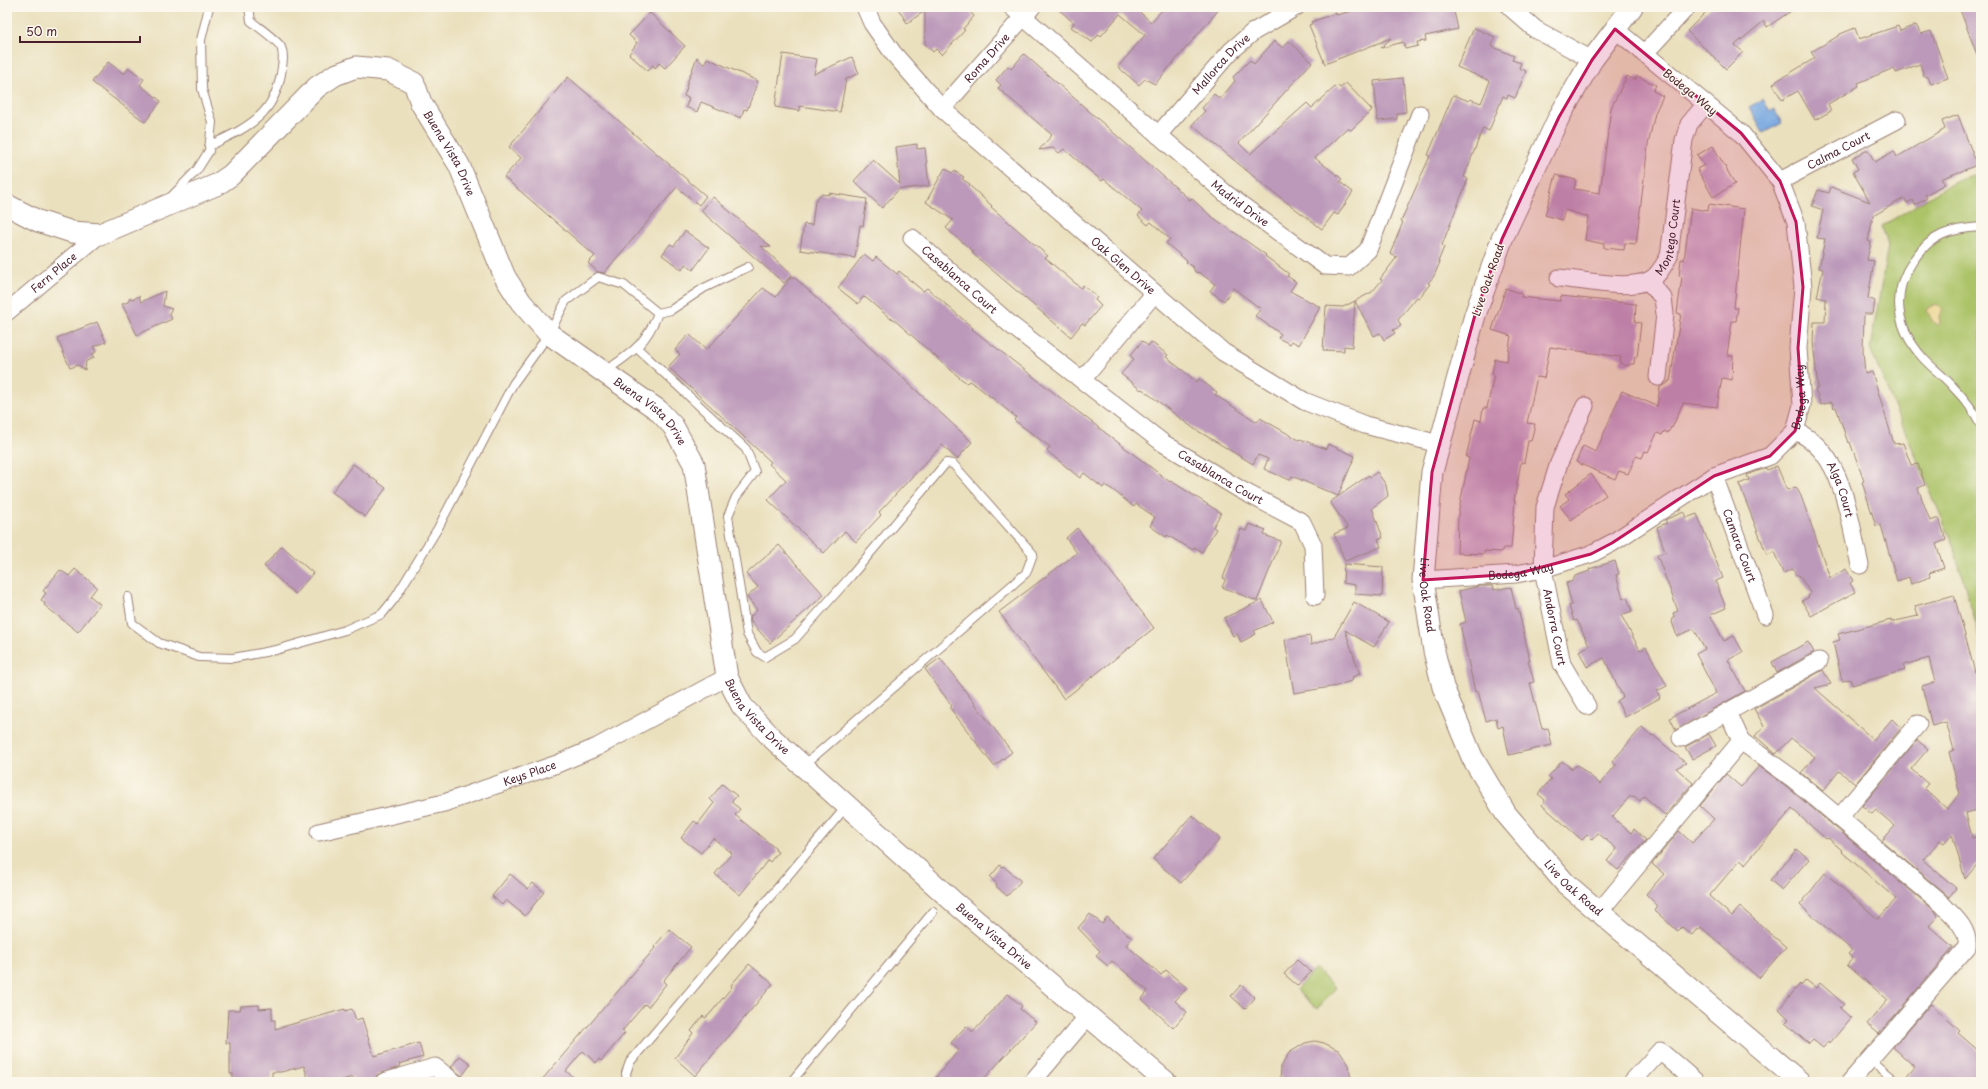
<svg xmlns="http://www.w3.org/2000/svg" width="1988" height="1089" font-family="'Playpen Sans',sans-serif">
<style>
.green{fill:#acc368;stroke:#7b714a}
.sand{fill:#eeda9e;stroke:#9c7c64}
.water{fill:#75a5df;stroke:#606285}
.building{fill:#bc99ba}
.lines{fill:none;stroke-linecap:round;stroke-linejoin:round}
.service-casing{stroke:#9a8074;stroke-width:10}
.minor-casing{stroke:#9a8074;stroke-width:19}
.tertiary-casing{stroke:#9a8074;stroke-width:23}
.service{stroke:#fff;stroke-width:8}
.minor{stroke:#fff;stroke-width:17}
.tertiary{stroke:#fff;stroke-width:21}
.marked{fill:#c2185b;fill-opacity:0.2;stroke:#c2185b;stroke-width:3;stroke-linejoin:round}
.labels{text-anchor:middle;stroke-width:3;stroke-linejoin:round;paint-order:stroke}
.street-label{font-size:11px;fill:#4a1f2b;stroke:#fbf7ec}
</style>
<rect width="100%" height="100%" fill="#fbf7ec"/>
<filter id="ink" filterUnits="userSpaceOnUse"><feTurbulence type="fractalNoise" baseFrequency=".025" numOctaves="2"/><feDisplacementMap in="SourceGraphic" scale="8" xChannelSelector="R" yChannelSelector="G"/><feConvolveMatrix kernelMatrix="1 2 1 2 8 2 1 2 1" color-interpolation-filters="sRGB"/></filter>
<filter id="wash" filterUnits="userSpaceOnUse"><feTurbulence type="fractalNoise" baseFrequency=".012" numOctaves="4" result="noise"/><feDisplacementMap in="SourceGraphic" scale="16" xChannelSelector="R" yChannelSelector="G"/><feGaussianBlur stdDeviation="0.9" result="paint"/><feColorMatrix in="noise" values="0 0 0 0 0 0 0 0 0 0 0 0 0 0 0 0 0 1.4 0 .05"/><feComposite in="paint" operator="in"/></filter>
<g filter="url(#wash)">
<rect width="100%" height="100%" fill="#eae0bd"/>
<path class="green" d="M1981 174V641L1952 542 1870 349 1888 246 1882 226 1956 181Z
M1315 969 1336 988 1317 1009 1296 990Z"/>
<path class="sand" d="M1937 304 1942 309 1939 316 1940 323 1937 325 1933 322 1927 311 1930 307Z"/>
<path class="water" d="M1763 99 1770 112 1774 109 1782 123 1763 133 1749 107Z"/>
<g id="blocks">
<path class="building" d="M897 7H965L974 16 963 29 965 30 942 55 936 49 933 52 925 44V11L907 23Z
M1056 7H1134L1151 22 1165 7H1221L1155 84 1145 79 1139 85 1118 67 1145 35 1120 14 1101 36 1099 34 1092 42 1071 27 1074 23Z
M1368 7H1453L1458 29 1425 36 1426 41 1417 42 1418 46 1405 49 1403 42 1381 48 1391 38 1325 64 1309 25 1312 24 1311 22 1336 13V15Z
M1711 7H1797L1767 27 1764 21 1735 45 1743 52 1726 69 1687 31Z
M1959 7H1981V60H1979Z
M650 13 685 46 665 68 659 63 655 68 653 65 648 71 629 54 637 43 629 35Z
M1916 25 1921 34 1931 31 1948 78 1931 84 1928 77 1924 76 1920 64 1896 73 1894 68 1858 83 1859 86 1828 104 1831 111 1815 120 1798 91 1782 100 1773 84 1775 83V82L1815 58 1811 52 1840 35V34L1855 28 1859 39 1898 26 1900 31Z
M1474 28 1495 37 1491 46 1514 56 1512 60 1521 63 1519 68 1526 71 1515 98 1508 95 1507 98 1503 96 1489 131 1483 128 1464 177 1468 179 1442 245 1444 247 1438 262H1440L1434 276 1428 283 1430 284 1419 298 1417 297 1398 320 1401 326 1393 330 1395 333 1384 340 1380 333 1374 336 1355 301 1372 292 1382 280 1380 279 1397 257 1390 254 1403 222 1401 221 1430 156 1428 155 1453 95 1469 101 1470 99 1481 103 1490 81 1457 67Z
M1274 41 1283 48 1289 41 1312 62 1239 143 1250 154 1307 103 1312 108 1337 85 1340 88 1346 83 1372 110 1351 130 1347 128 1315 158 1342 179 1340 182 1353 192 1338 215 1334 213 1322 229 1264 185 1192 125 1205 111 1202 108 1214 94 1220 99 1235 81 1233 77 1250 60 1254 64Z
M783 54 817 59 814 74 852 57 859 73 846 79 840 112 800 106V111L775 107Z
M1024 54 1190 200 1191 198 1211 216 1266 255 1265 256 1289 274 1287 276 1296 282 1290 291 1320 307 1299 345 1292 341 1290 344 1278 338 1281 334 1255 316 1261 309 1233 288 1224 301 1210 291 1215 284 1200 273 1195 272 1193 267 1186 262 1187 261 1166 243 1170 239 1151 222 1148 225 1138 216 1142 211 1104 179 1102 181 1064 149 1059 153 1053 148 1039 150 1052 135 998 88 1001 85 996 80 1008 66 1011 69Z
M697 57 704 65 707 58 758 81 747 110 744 109 741 118 701 102 697 112 686 107 689 98 684 96 687 87 686 86Z
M108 62 124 74 129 68 144 79 140 85 161 101 145 122 92 82Z
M1627 76 1635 80 1637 76 1656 85 1653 91 1663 96 1655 113 1648 145 1636 244 1625 243 1624 250 1604 248V244L1585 240 1588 217 1565 210 1562 220 1545 215 1556 175 1576 180 1574 189 1600 193 1611 108Z
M568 77 706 196 699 205 677 187 604 273 598 272 588 263 595 256 504 177 521 158 509 147Z
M1403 78 1406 112 1397 113V119L1378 121 1374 81Z
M1958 115 1977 165 1941 179 1945 184 1925 195 1927 198 1915 205 1913 200 1907 203 1904 198 1873 216 1868 241 1871 242 1867 260 1874 261 1868 298 1875 301 1873 314H1864L1863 351 1865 374 1872 372 1894 444 1903 443 1911 465 1918 464 1925 485 1918 488 1930 521 1939 518 1946 540 1936 544 1944 568 1929 573 1930 577 1911 584 1909 577 1897 581 1881 525 1876 526 1862 482 1864 481 1850 442 1848 443 1836 407 1834 408 1832 402 1821 405 1815 389 1818 388 1813 342 1814 322H1825L1826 299 1817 297 1823 269 1819 268 1825 239 1817 238 1823 210 1812 206 1818 190 1829 193 1831 187 1870 202 1853 172 1858 169 1852 158 1868 150 1875 162 1894 151 1897 157 1945 129 1942 121Z
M917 144V149L925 148 929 186 901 189 900 188 882 208 854 181 873 160 900 184 896 147Z
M1713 146 1735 184 1713 197 1697 169 1704 165 1697 155Z
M945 168 952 173 954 171 964 177 962 179 970 184 969 185 992 206 991 207 1048 256 1045 258 1081 288 1083 285 1097 297 1095 300 1101 306 1085 325 1082 323 1071 337 972 253 974 252 946 228 953 220 926 202Z
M829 193 867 199 863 226 860 225 855 258 800 250 804 224 812 225 815 201 821 194 829 195Z
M713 197 771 247 761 246 792 275 784 283 701 211Z
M1709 204 1744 209 1734 308H1738L1736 321H1732L1727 355 1733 356 1732 380 1722 378 1717 407 1683 403 1672 428 1671 427 1668 433 1664 431 1662 435 1657 433 1648 452 1645 451 1642 458 1636 456 1628 474 1619 471 1615 479 1576 462 1583 446 1596 452 1622 391 1657 406 1660 387 1668 383V381H1670L1681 314 1677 313 1682 277 1679 276 1681 259 1684 260 1691 208 1708 211Z
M685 231 709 248 693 270 685 264 682 270 662 255 670 244 674 246Z
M864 254 873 261 876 257 897 274 899 271 923 291 927 288 973 328 972 329 1103 431 1170 482 1171 481 1221 513 1213 527 1216 529 1202 552 1195 547 1193 550 1167 535 1166 537 1150 526 1155 517 1136 504 1134 507 1113 490 1105 485 1103 488 1084 473 1080 478 1047 451 1050 447 1014 420 1016 417 977 386 969 381 967 383 960 378 892 318 891 319 866 298 863 297 858 304 838 288Z
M790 278H795L972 442 957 459 942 445 879 512 881 515 856 542 845 531 824 553 768 500 786 480 769 464 771 462 668 367 680 354 675 350 689 334 706 350 763 288 776 297Z
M1506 288 1522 294 1521 297 1560 301 1561 296 1636 304 1635 322 1641 323 1637 357H1635L1634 364H1630L1627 366 1620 363 1621 357 1550 347 1544 378 1537 377 1527 423 1535 424 1531 441H1528L1524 463 1521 462 1514 501H1515L1511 548H1503L1501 552 1484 551V554L1457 553 1458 515 1469 458 1466 457 1475 419 1481 421 1483 408H1487L1494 375 1492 374 1495 359 1507 361 1511 336 1492 330Z
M165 291 163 306 172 309 169 313 172 319 137 335 122 304 128 302 130 298 134 299 139 296 141 302Z
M1355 301 1352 347 1344 346V351L1323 350 1326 306 1343 307Z
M97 322 106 342 93 347 96 352 92 354 94 358 86 361 85 370 78 365 70 368 57 338Z
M1142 341 1148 346 1151 342 1168 355 1166 357 1197 382 1199 379 1217 392 1215 395 1257 422 1260 418 1299 440 1300 439 1326 449 1328 444 1355 456 1338 496 1292 476 1290 480 1264 469 1268 459 1258 455 1253 464 1193 428 1142 389 1141 390 1121 374 1134 359 1130 356Z
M353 464 386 488 365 517 332 492Z
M1777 466 1787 490 1796 487 1801 496 1830 578 1846 569 1853 581 1850 583 1855 592 1811 616 1802 601 1809 597 1808 596 1811 594 1799 575 1796 576 1793 569 1783 573 1774 552 1767 555 1739 484 1749 480 1747 475 1766 468 1767 470Z
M1377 472 1386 485 1388 496 1372 508 1383 538 1378 539 1381 547 1345 561 1334 534 1348 528 1330 502 1369 475 1370 477Z
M1591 474 1606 495 1571 520 1560 506 1569 499 1565 494Z
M1684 512 1686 518 1697 514 1723 578 1716 581V583L1726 608 1710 615 1724 641 1734 636 1743 652 1728 660 1745 691 1676 730 1670 718 1716 693 1696 654 1705 649 1694 629 1677 636 1672 622 1674 616 1673 613 1678 611 1657 555 1665 552 1657 527 1667 523 1665 520 1667 519Z
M1249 524 1266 530 1264 535 1281 541 1257 601 1222 587 1226 579 1223 578 1241 529 1246 531Z
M1077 528 1154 628 1064 699 999 612 1077 553 1066 538Z
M779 545 824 595 770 643 751 622 750 617 757 610 747 597 758 587 746 574Z
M282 546 313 573 295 594 264 566Z
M1615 561 1619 574 1616 575 1623 599 1627 597 1632 611 1621 615 1640 650 1646 647 1667 686 1657 691 1660 698 1625 717 1617 701 1623 697 1604 658 1587 667 1579 651 1589 646 1577 620 1574 621 1569 606 1572 605 1566 583 1573 581 1575 576 1590 571 1589 569Z
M1344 564 1383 567 1382 596 1355 594V585L1343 583Z
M75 569 97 587 90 596 100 604 78 632 44 605 45 603 41 600 46 593 43 591 60 570 69 576Z
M1479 586H1493L1494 590 1511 587 1516 609 1518 608 1530 660H1528L1534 682 1530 683 1542 729 1548 728 1552 745 1509 755 1503 726 1498 728 1496 718 1486 721 1478 691 1475 692 1460 624 1466 622 1459 591Z
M1954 595 1975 672 1979 671 1981 680V809L1966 813 1972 838 1981 835V860L1965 879 1952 834 1944 843 1940 840 1923 860 1956 888 1949 897 1882 841 1895 826 1876 810 1872 814 1862 806 1917 740 1928 749 1911 769 1928 784 1924 788 1947 809 1960 794 1949 752 1954 750 1946 722 1932 726 1922 686 1935 682 1929 658 1903 665 1905 670 1852 685 1850 679 1842 681 1833 642 1840 640 1838 634 1891 620V622L1918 616 1915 606Z
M1262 600 1273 622 1254 631 1256 634 1241 642 1237 634 1233 636 1224 618Z
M1354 602 1389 622 1374 647 1345 630 1360 674 1352 677 1353 680 1337 686 1294 693 1285 640 1310 636 1311 645 1334 637Z
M1808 642 1814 652 1777 673 1772 662Z
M940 658 1012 752 994 766 950 708 952 706 925 669Z
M1823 670 1831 684 1815 688 1874 740 1892 719 1901 728 1855 784 1839 771 1823 791 1801 773 1815 757 1791 738 1776 754 1755 736 1764 726 1754 709Z
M1642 727 1652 736 1653 735 1686 763 1676 768 1693 783 1665 815 1644 796 1640 801 1634 796 1632 797 1630 796 1612 817 1631 833 1634 829 1646 840 1618 870 1607 861 1617 849 1598 833 1592 840 1587 835 1582 840 1542 805 1545 800 1538 794 1551 779 1548 777 1562 761 1572 769 1577 765 1600 784 1616 765 1612 762Z
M1709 734 1716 746 1692 759 1685 747Z
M1759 766 1786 786 1935 911 1938 916 1929 926 1953 947 1879 1034 1867 1024 1888 1000 1847 965 1853 958 1848 954 1852 950 1800 905 1825 873 1878 919 1896 899 1842 852 1843 851 1828 838 1826 839 1792 809 1745 864 1740 860 1709 896 1732 916 1740 907 1786 947 1759 978 1701 927 1699 930 1697 929 1692 935 1682 927 1678 931 1655 911 1658 906 1646 894 1664 874 1652 864 1679 831 1692 843 1714 819 1700 806 1726 774 1741 787Z
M722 784 737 796 731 802 740 809 735 815 776 849 775 850 778 852 770 862 768 860 740 895 715 874 732 853 713 838 701 853 681 838 694 821 698 824 714 803 710 799Z
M1192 815 1220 839 1181 883 1153 859Z
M1797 849 1809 859 1782 890 1770 880Z
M1000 865 1002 867 1003 866 1020 880V882L1007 896 996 886 997 884 990 877Z
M510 874 528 889 533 883 544 892 525 916 506 900 502 905 492 896Z
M1090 914 1102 924 1107 917 1132 938 1126 945 1161 975 1166 970 1187 988 1175 1001 1187 1012 1173 1028 1142 999 1148 991 1112 961 1108 966 1096 956 1100 951 1078 928Z
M669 929 691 947 663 981 666 984 648 1007 645 1004 622 1031 625 1033 601 1061 599 1059 596 1063 583 1051 566 1071 579 1082H540L655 948 654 947Z
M1297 960 1311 972 1298 986 1284 974Z
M749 964 773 984 695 1076 675 1058 693 1033 691 1031 703 1016 705 1018 709 1015 732 987 731 985Z
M1806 980 1816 988 1820 983 1844 1004 1840 1008 1851 1018 1830 1043 1828 1042 1823 1048 1813 1040 1809 1044 1785 1023 1789 1019 1779 1009 1800 984 1801 986Z
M1241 985 1255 998 1245 1009 1231 996Z
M1008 994 1022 1006 1020 1009 1036 1022 1024 1035 981 1082H932L959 1050 951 1043 966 1026 973 1032Z
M1931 1004 1960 1031 1958 1033 1981 1053V1082H1902L1915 1067 1893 1047Z
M259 1005V1009L272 1008V1020H275V1029L345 1009V1011L352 1009 356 1020 362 1018 374 1056 419 1043 423 1057 399 1064 400 1067 381 1073 377 1075 374 1082H354L353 1077 335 1082H309L304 1066 281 1072H272V1079L233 1080V1074H230V1043H226L228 1010H240L241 1006Z
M1315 1041 1324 1043 1340 1051 1349 1065 1351 1082H1280L1281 1067 1289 1053 1305 1043Z
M460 1056 471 1064 462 1076 451 1067Z"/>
</g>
</g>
<g filter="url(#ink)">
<use href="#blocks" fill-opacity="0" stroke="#9a8074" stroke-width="1"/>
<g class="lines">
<defs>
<path id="service" d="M209 146C245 128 273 118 281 74 282 65 285 56 281 47 277 40 258 27 251 21L249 7
M171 197 197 170 209 151 212 122 202 89 201 40 209 7
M1981 227C1950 229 1931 234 1913 261 1890 294 1897 329 1923 358 1933 369 1945 377 1954 388 1965 399 1974 411 1981 425
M658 313 671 310 704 288 748 267
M637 348 746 449 755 472 736 497 728 516 747 634 757 652 765 657 795 639 851 576 946 463 953 464 1033 554 1026 573 803 766
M128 597 132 623 159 643 199 657 233 658 276 650 345 630 382 614 395 598 438 528 513 384 549 334 566 301 598 277 624 285 658 313C646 345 630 354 604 372
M1870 1059 1897 1082
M627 1082 626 1073 630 1062 846 807
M791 1082 933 912"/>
<g id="minor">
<path id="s1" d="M865 7 872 23 893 53 942 109 1223 352 1304 401 1365 425 1439 444"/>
<path id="s2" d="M1012 7 1225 193 1325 266 1349 267 1368 250 1420 114"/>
<path d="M1510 7 1535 29 1592 60"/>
<path d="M1644 54 1687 7"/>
<path id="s3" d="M942 109 1032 7"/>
<path id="s4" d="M1158 135 1231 51 1253 32 1296 7"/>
<path id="s5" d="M1780 181 1897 120"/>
<path id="s6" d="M912 238 1011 325 1163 443 1241 490 1302 522 1313 545 1315 596"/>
<path id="s7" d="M1559 278C1584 280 1624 290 1648 281 1658 277 1664 265 1669 256L1684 140 1689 124 1705 105"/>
<path d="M1648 281 1663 298 1665 314 1658 377"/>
<path id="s8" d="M7 312 100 234"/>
<path d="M1082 380 1154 294"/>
<path id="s9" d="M1585 406 1559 463 1545 507 1543 569 1562 664 1587 706"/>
<path id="s10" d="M1795 431C1844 451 1849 520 1860 565"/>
<path id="s11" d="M1714 476 1765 615"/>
<path id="s12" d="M1423 580 1516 574 1543 569 1591 554 1612 543 1714 476 1770 456 1795 431 1802 405 1798 348 1803 287 1796 222 1780 181 1741 133 1615 29"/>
<path d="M1728 712 1741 741"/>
<path d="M1681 738 1819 661"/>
<path d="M1839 818 1918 724"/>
<path id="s13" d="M319 832 444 803 557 764 597 747 727 677"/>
<path d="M1599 912 1741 741 1792 778 1942 904C1954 917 1969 928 1967 947L1850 1082"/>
<path d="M384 1082 435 1067 454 1082"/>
<path d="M1032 1082 1088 1016"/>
<path d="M1632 1082 1660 1051 1696 1082"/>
</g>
<g id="tertiary">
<path id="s14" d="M1632 7 1592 60 1559 117 1502 239 1475 315 1432 472 1423 580 1434 651 1443 687 1472 757 1506 814 1565 883 1800 1082"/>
<path id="s15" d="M7 205 38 221 72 232 100 234 218 184 231 175 317 87 335 75 356 67 388 70 414 83 421 103 459 165 505 277 521 302 549 334 658 410 673 426 694 464 727 677 742 706 772 738 955 903 1166 1082"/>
</g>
</defs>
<use href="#service" class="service-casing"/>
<use href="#minor" class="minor-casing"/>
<use href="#tertiary" class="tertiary-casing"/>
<use href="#service" class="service"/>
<use href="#minor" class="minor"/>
<use href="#tertiary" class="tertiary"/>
</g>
</g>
<path class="marked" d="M1615 29 1741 133 1780 181 1796 222 1803 287 1798 348 1802 405 1795 431 1770 456 1714 476 1612 543 1591 554 1516 574 1423 580 1432 472 1475 315 1502 239 1559 117 1592 60Z"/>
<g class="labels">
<g class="street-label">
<text dy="4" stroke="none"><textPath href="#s3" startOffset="68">Roma Drive</textPath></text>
<text dy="4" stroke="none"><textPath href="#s4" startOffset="95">Mallorca Drive</textPath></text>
<text transform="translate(1690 92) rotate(39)" y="4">Bodega Way</text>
<text dy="4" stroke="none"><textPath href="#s5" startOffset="66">Calma Court</textPath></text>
<text dy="4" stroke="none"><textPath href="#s15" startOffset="550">Buena Vista Drive</textPath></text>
<text dy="4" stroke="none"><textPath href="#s2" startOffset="301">Madrid Drive</textPath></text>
<text dy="4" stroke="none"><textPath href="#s7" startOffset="141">Montego Court</textPath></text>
<text dy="4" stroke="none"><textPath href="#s1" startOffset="368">Oak Glen Drive</textPath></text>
<text dy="4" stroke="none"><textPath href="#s8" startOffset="61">Fern Place</textPath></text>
<text dy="4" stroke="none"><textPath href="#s6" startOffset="63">Casablanca Court</textPath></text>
<text transform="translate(1488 280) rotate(-71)" y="4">Live Oak Road</text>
<text dy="4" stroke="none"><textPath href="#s12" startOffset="446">Bodega Way</textPath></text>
<text dy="4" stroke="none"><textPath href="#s15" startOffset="886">Buena Vista Drive</textPath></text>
<text dy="4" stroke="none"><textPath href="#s6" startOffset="391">Casablanca Court</textPath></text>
<text dy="4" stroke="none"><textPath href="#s10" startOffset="77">Alga Court</textPath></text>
<text dy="4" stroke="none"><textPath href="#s11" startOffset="74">Camara Court</textPath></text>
<text dy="4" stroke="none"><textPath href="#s12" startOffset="98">Bodega Way</textPath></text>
<text dy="4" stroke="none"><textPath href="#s14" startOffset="634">Live Oak Road</textPath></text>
<text dy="4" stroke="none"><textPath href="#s9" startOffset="230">Andorra Court</textPath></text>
<text dy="4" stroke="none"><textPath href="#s15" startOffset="1222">Buena Vista Drive</textPath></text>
<text dy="4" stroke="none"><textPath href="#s13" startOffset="219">Keys Place</textPath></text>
<text dy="4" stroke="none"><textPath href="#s14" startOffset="970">Live Oak Road</textPath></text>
<text dy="4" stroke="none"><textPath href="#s15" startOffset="1546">Buena Vista Drive</textPath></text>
</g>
</g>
<rect width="1988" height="1089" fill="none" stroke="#fbf7ec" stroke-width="24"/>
<path d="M20 36v6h120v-6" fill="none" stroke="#4a1f2b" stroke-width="2"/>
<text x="26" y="36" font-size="12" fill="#4a1f2b" stroke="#fbf7ec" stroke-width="3" paint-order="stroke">50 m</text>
</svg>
